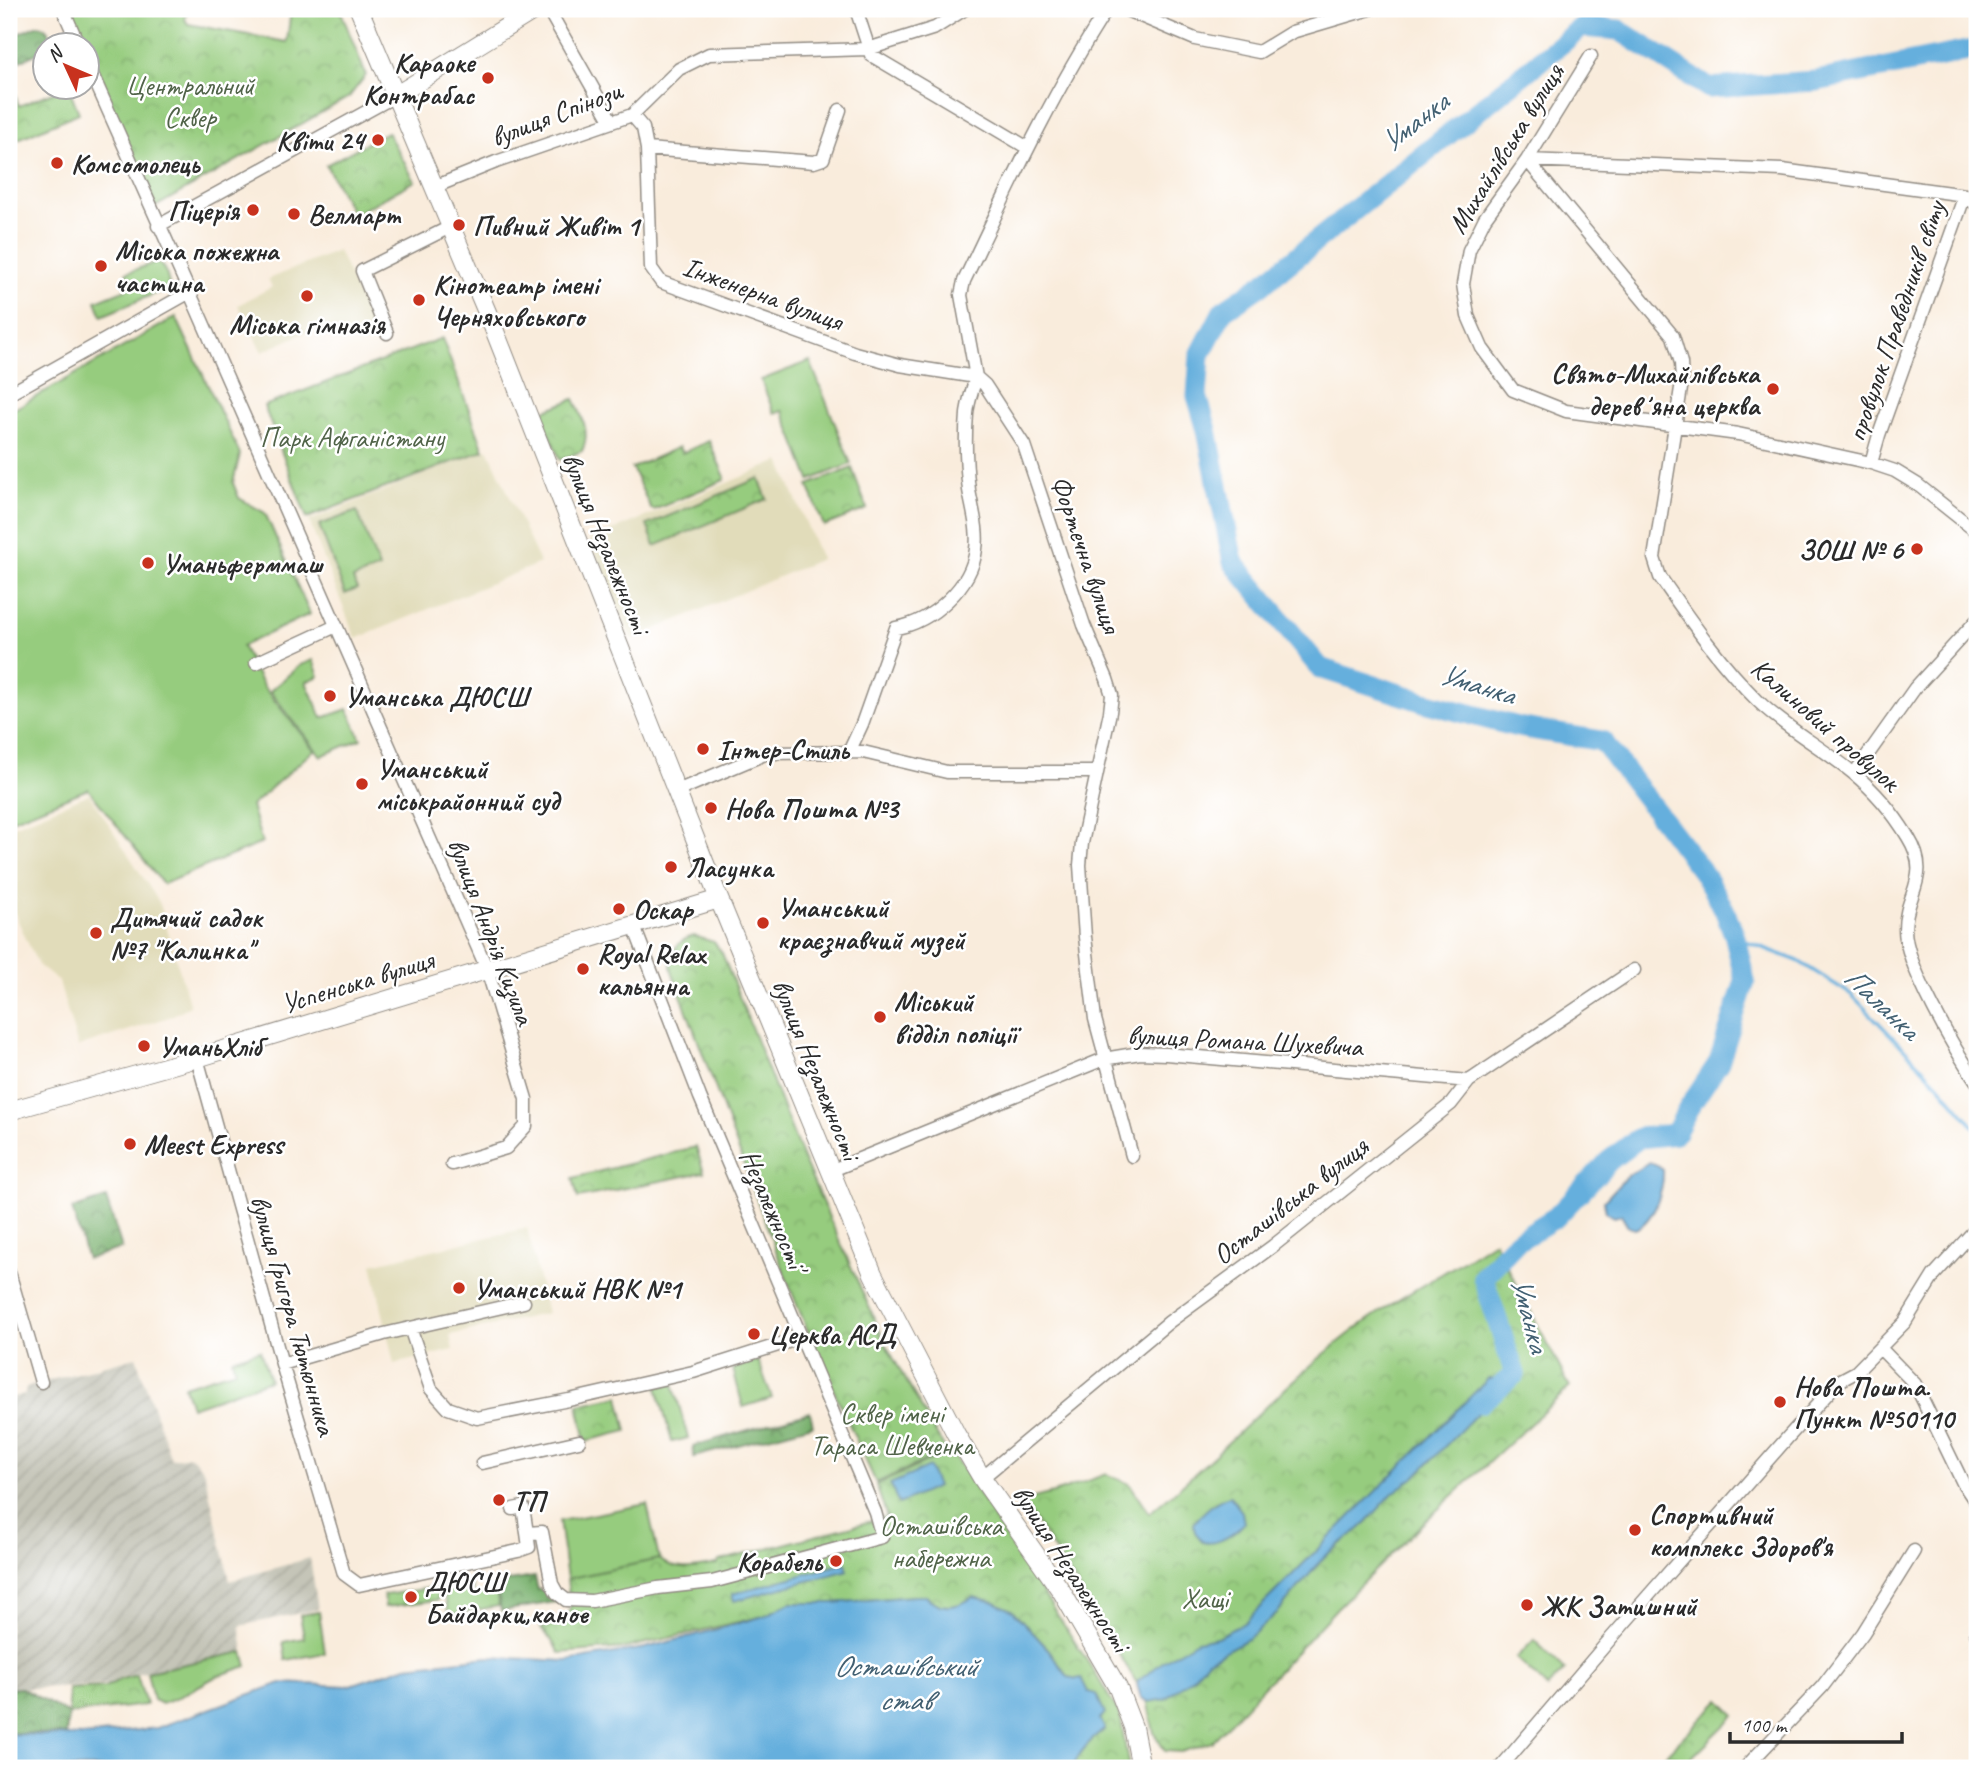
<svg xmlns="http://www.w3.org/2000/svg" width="1986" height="1777" font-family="Caveat,sans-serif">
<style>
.built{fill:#e1dcba}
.industrial{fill:url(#industrial-furrows)}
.green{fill:#96cc7e;stroke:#607c54;stroke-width:2}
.forest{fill:url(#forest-crowns);stroke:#526e4c;stroke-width:2}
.park{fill:url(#park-crowns);stroke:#607c54;stroke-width:2}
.water{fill:#65afdd;stroke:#486d84;stroke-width:2}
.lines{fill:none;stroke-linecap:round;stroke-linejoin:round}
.stream{stroke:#65afdd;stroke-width:3.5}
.river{stroke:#65afdd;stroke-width:21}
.street-casing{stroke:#928c84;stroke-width:15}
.secondary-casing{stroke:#928c84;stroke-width:20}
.street{stroke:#fff;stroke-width:12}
.secondary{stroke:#fff;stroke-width:18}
.poi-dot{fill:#c8321e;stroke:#fff;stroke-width:2.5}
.labels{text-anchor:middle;stroke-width:5;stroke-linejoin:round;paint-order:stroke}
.poi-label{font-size:28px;font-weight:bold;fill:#2b2b2b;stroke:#fff;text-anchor:start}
.park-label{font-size:28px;fill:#506348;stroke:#fff}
.street-label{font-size:28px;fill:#2b2b2b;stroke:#fff}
.water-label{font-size:30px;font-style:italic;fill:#426072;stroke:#fff}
</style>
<defs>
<pattern id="industrial-furrows" width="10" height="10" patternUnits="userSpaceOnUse" patternTransform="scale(1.75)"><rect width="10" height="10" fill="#c5c5b8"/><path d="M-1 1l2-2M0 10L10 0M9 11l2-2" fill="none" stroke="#a9a99e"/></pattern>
<pattern id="forest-crowns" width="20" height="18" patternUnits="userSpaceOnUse" patternTransform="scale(1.75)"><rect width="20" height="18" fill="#78b06d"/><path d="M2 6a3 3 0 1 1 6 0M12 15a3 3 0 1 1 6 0" fill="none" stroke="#638f5a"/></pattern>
<pattern id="park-crowns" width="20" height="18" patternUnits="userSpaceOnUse" patternTransform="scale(1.75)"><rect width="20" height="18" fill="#96cc7e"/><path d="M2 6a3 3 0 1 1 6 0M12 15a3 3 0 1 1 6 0" fill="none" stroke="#81af6d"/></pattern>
</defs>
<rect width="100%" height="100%" fill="#fff"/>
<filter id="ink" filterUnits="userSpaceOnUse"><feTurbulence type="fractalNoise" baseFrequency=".0143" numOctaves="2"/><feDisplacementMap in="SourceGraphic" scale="14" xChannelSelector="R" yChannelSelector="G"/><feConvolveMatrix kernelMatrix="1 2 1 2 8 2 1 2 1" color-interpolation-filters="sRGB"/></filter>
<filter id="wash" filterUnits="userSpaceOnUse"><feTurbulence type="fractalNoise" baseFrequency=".00686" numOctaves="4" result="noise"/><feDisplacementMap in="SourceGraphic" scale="28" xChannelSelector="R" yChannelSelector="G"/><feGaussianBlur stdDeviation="1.57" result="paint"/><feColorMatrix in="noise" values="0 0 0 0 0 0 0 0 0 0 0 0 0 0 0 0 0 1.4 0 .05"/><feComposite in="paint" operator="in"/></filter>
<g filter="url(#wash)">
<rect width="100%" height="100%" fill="#f9ecdc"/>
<path class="built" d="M338 251 377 336 313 329 262 352 238 305 272 287 268 279Z
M488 449 540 563 356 639 309 521Z
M780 461 821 559 632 639 590 540Z
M89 794 159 902 190 1006 169 1017 78 1047 59 982 38 965 9 901V828Z
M527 1228 547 1313 450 1335 453 1350 394 1364 372 1264Z"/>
<path class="industrial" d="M136 1357 171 1459 191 1456 204 1471 230 1581 310 1558 318 1609 240 1626 244 1651 122 1677 106 1685 9 1689V1398L25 1394 26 1387Z"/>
<path class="green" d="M156 262C165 266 167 275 169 284L166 289 102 316 96 301 131 287 126 273Z
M176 317 240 454 233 483 239 498 265 513 310 614 242 646 263 686 314 750 251 806 262 843 163 884 88 789 9 821V412Z
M810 361 851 464 810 480 783 411 774 413 761 380Z
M357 511 379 568 353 579 357 589 345 594 319 525Z
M313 660 319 676 306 682 322 718 348 709 361 739 321 756 270 691 300 665Z
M260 1350 270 1380 191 1407 184 1386 235 1370 232 1359Z
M758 1360 772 1398 743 1407 733 1369Z
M673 1383 688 1438 672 1442 657 1387Z
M647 1504 659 1559 567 1579 559 1521Z
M472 1586 473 1595 496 1592 499 1606 449 1615 443 1590Z
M437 1587 438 1600 385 1607 384 1595Z
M319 1612 325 1653 286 1660 283 1642 304 1638 300 1615Z
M1534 1640 1565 1670 1547 1688 1516 1658Z
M243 1652 247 1666 217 1676 177 1698 162 1704 153 1700 147 1672Z"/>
<path class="forest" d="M38 25C49 27 50 36 53 45L46 46 45 50 20 61 10 37Z
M106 1198 122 1248 87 1259 72 1209Z
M810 1412 813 1425 694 1457 693 1446Z
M535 1577 538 1590 551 1588 556 1602 501 1611 496 1583Z
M21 1688 69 1714 66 1734 9 1733V1689Z"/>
<path class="park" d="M66 9H187L185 19 188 24 287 42 291 9H340L366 75 349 97 155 207 88 56V46L83 45Z
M9 79 19 106 63 88H69L79 113 9 143Z
M387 132 415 181 353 215 326 165Z
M442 338 484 450 307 518 264 406Z
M574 399C582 417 591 432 582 451L560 460 541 412Z
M709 441 725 477 724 480 654 510 651 509 632 468 679 447 682 453Z
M852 468 867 509 824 526 808 485Z
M759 478 767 499 655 546 647 525Z
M694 936 714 942 722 953 804 1161 886 1345 946 1451 876 1483 819 1358 788 1283 672 971C668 954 677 940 694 936Z
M696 1147 704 1172 578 1198 573 1178Z
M1494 1241 1570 1387 1419 1527 1337 1608 1212 1742 1181 1752 1165 1751 1154 1733 1147 1700 1078 1586 1022 1501 1057 1492 1106 1474 1130 1484 1149 1513C1223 1454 1286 1379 1364 1323 1405 1293 1452 1270 1494 1241Z
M619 1396 627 1431 586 1441 578 1405Z
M951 1451 1095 1673 1120 1715 1129 1768H1073C1079 1751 1091 1740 1105 1729L1088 1692 1077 1679 1068 1677 1049 1650 1013 1611 995 1602 973 1597C957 1608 941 1611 926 1596H914L833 1603H790L764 1616 625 1648 559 1653 551 1639 541 1628C579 1618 570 1611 567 1579L659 1559C677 1573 696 1568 717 1564L719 1561 887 1517 876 1485Z
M137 1675 146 1705 69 1714 68 1689 105 1687 121 1679Z
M1720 1700 1735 1715 1681 1768H1652Z"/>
<path class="water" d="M1649 1163 1657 1165 1663 1170C1664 1190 1654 1221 1635 1229L1628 1227 1621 1215 1614 1217 1606 1212 1604 1201 1627 1176Z
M1488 1379H1496L1504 1386 1416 1476 1393 1493 1364 1525 1324 1557 1279 1611 1248 1639 1208 1660 1193 1677 1165 1699 1149 1702 1141 1698 1137 1685 1138 1681 1164 1661 1197 1641 1217 1637 1244 1623Z
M929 1467 937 1487 899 1504 890 1484Z
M1230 1496 1242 1512 1244 1523C1235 1534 1217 1546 1203 1542L1195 1532 1194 1524C1201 1513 1217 1499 1230 1496Z
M846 1563 848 1570 734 1601 732 1594Z
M914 1596H926C941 1611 957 1608 973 1597L995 1602 1013 1611 1049 1650 1068 1677 1077 1679 1081 1678 1088 1692 1096 1694 1105 1713 1100 1719 1105 1729C1091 1740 1079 1751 1073 1768H9V1734L82 1736 157 1728 281 1683 348 1686 407 1666 488 1657 567 1661 645 1648 703 1633 764 1616 790 1603H833Z"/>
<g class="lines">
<path class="stream" d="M1735 937 1798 961 1852 995 1938 1084 1977 1130"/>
<path class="river" d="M1480 1403 1515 1374 1483 1277 1516 1242 1556 1217 1610 1160 1639 1138 1675 1134 1688 1109 1719 1062 1745 981 1735 937 1724 909 1701 870 1602 741 1518 727 1424 702 1320 668 1233 562 1207 430 1197 396 1200 355 1223 311 1263 284 1582 27 1619 30 1709 88 1816 81 1977 49"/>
</g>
</g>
<g filter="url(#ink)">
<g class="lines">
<defs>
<path id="street" d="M63 9 79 46
M548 9 612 122
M856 9 871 55 1028 148
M1107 9C1051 95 1008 189 964 281L961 295 976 377 985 385 1024 445 1084 625 1107 679 1112 695 1110 712 1082 843 1080 865 1085 937 1095 1019 1132 1156
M1124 9 1195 39 1259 52 1292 32 1370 9
M1591 56 1527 160 1485 218 1469 250 1463 284 1468 316 1482 348 1513 390 1566 411 1738 434 1871 463 1895 471 1918 485 1977 532
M88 65 197 309 487 969 526 1099V1126L506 1148 452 1164
M632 115 643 128 647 149 651 268 661 282 855 353 900 365 976 377
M647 149 814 162 823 159 840 110
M1527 160 1673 336 1681 363 1682 382 1654 558 1660 577C1690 620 1721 665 1759 702 1787 729 1823 748 1853 773 1874 790 1894 814 1908 837 1933 877 1905 893 1905 929 1905 965 1956 1052 1977 1082
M1527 160 1782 170 1965 195 1977 205
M434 187 496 162 632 115 679 69 709 54 868 49 935 28 965 9
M158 226 395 96
M387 333 362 271 452 226
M9 394 190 292
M1871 463 1879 435 1965 195
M256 663 336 626
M849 752 862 724 896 628C932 622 972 586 976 549 979 530 972 508 969 490 966 466 965 437 967 414 968 401 973 389 976 377
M1854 774 1915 688 1977 620
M677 791 767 753 863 752 947 772H1097
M197 1058 282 1364 344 1574 359 1585 518 1551 529 1547 527 1533 542 1532 552 1584 557 1593 566 1600 592 1601 658 1588 712 1582 882 1537 875 1512 700 1097 633 924
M830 1171 1104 1059 1140 1053 1166 1054 1469 1081
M9 1272 41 1382
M410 1328 431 1389 448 1408 477 1418 569 1400 693 1372 800 1338
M1880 1348 1915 1384 1963 1483 1977 1504
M282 1364 384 1334 524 1302
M482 1463 579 1441
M982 1478 1169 1322 1273 1246 1451 1104 1469 1081 1634 970
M513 1509 523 1507 527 1533
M1976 1634 1977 1635
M1500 1768 1612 1637 1789 1436 1839 1381 1856 1372 1905 1322 1934 1275 1974 1231
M1745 1768 1822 1687 1863 1633 1914 1551"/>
<path id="secondary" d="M359 9 492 324 719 899 873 1274 956 1434 982 1478 1062 1592 1118 1688 1133 1727 1141 1768
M395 96 536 9
M9 1111 197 1058 719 899"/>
</defs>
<use href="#street" class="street-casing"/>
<use href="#secondary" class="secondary-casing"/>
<use href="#street" class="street"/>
<use href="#secondary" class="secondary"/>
</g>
</g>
<g class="poi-dot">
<circle cx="488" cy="78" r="7"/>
<circle cx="378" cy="140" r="7"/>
<circle cx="57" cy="163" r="7"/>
<circle cx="253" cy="210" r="7"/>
<circle cx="294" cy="214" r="7"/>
<circle cx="459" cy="225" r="7"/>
<circle cx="101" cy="266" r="7"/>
<circle cx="307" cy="296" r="7"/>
<circle cx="419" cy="300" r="7"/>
<circle cx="1773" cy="389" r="7"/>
<circle cx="1917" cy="549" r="7"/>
<circle cx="148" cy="563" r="7"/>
<circle cx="330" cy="696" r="7"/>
<circle cx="703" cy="749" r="7"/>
<circle cx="362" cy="784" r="7"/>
<circle cx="711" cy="808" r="7"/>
<circle cx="671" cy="867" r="7"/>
<circle cx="619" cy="909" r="7"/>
<circle cx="763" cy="923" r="7"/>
<circle cx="96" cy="933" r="7"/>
<circle cx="583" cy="969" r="7"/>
<circle cx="880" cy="1017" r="7"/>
<circle cx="144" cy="1046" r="7"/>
<circle cx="130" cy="1144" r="7"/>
<circle cx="459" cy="1288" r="7"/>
<circle cx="754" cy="1334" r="7"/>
<circle cx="1780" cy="1402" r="7"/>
<circle cx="499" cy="1500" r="7"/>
<circle cx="1635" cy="1530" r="7"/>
<circle cx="836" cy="1561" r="7"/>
<circle cx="411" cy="1597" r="7"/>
<circle cx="1527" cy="1605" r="7"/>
</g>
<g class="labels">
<g class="poi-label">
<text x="474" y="72" text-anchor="end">Караоке<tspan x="474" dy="32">Контрабас</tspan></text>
<text x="364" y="150" text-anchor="end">Квіти 24</text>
<text x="71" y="173">Комсомолець</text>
<text x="239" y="220" text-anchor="end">Піцерія</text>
<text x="308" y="224">Велмарт</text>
<text x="473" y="235">Пивний Живіт 1</text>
<text x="115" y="260">Міська пожежна<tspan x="115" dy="32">частина</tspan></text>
<text x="433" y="294">Кінотеатр імені<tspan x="433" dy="32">Черняховського</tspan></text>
<text x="307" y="334" text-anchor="middle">Міська гімназія</text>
<text x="1759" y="383" text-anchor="end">Свято-Михайлівська<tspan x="1759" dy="32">деревʼяна церква</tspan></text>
<text x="1903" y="559" text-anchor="end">ЗОШ № 6</text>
<text x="162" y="573">Уманьферммаш</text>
<text x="344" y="706">Уманська ДЮСШ</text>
<text x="717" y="759">Інтер-Стиль</text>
<text x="376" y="778">Уманський<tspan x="376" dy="32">міськрайонний суд</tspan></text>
<text x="725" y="818">Нова Пошта №3</text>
<text x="685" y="877">Ласунка</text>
<text x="777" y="917">Уманський<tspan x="777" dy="32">краєзнавчий музей</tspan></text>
<text x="633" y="919">Оскар</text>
<text x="110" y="927">Дитячий садок<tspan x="110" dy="32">№7 "Калинка"</tspan></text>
<text x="597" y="963">Royal Relax<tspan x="597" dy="32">кальянна</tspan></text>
<text x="894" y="1011">Міський<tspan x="894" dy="32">відділ поліції</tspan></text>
<text x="158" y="1056">УманьХліб</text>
<text x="144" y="1154">Meest Express</text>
<text x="473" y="1298">Уманський НВК №1</text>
<text x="768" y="1344">Церква АСД</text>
<text x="1794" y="1396">Нова Пошта.<tspan x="1794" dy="32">Пункт №50110</tspan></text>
<text x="513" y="1510">ТП</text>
<text x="1649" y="1524">Спортивний<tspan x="1649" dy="32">комплекс Здоров'я</tspan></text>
<text x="822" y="1571" text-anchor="end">Корабель</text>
<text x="425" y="1591">ДЮСШ<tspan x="425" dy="32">Байдарки,каное</tspan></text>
<text x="1541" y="1615">ЖК Затишний</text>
</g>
<g class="park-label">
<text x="190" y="95">Центральний<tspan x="190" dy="32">Сквер</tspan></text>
<text x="352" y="447">Парк Афганістану</text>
<text x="892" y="1423">Сквер імені<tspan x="892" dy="32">Тараса Шевченка</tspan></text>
<text x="941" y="1535">Осташівська<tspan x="941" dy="32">набережна</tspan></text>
<text x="1205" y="1608">Хащі</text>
</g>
<g class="street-label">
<text transform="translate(556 113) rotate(-21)" y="10">вулиця Спінози</text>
<text transform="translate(1505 148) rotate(-58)" y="10">Михайлівська вулиця</text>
<text transform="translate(763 293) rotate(20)" y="10">Інженерна вулиця</text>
<text transform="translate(1895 321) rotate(-71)" y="10">провулок Праведників світу</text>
<text transform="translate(607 543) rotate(68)" y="10">вулиця Незалежності</text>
<text transform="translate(1087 554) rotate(71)" y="10">Фортечна вулиця</text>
<text transform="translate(1826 724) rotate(41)" y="10">Калиновий провулок</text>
<text transform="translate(492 931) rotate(69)" y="10">вулиця Андрія Кизила</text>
<text transform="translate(357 981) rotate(-17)" y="10">Успенська вулиця</text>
<text transform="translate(1245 1040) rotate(3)" y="10">вулиця Романа Шухевича</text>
<text transform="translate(817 1069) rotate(68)" y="10">вулиця Незалежності</text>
<text transform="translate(1290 1200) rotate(-38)" y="10">Осташівська вулиця</text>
<text transform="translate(774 1210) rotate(67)" y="10">Незалежності'</text>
<text transform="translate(294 1315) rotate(74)" y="10">вулиця Григора Тютюнника</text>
<text transform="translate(1072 1568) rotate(57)" y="10">вулиця Незалежності</text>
</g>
<g class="water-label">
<text transform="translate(1414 122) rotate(-38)" y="10">Уманка</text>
<text transform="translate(1477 684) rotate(17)" y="10">Уманка</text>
<text transform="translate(1882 1003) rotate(43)" y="10">Паланка</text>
<text transform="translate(1530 1314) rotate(75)" y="10">Уманка</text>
<text x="905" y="1676">Осташівський<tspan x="905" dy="34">став</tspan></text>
</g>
</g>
<rect width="1986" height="1777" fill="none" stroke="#fff" stroke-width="35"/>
<g transform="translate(66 66) rotate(314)"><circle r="33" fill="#ffffff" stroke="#aaaaaa" stroke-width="2"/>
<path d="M0-5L12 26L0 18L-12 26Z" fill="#c8321e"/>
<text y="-10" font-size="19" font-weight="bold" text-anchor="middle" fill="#2b2b2b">N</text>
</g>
<path d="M1730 1732v10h172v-10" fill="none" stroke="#2b2b2b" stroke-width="3.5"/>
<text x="1741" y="1732" font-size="21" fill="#2b2b2b" stroke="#ffffff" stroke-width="5" paint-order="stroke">100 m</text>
</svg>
